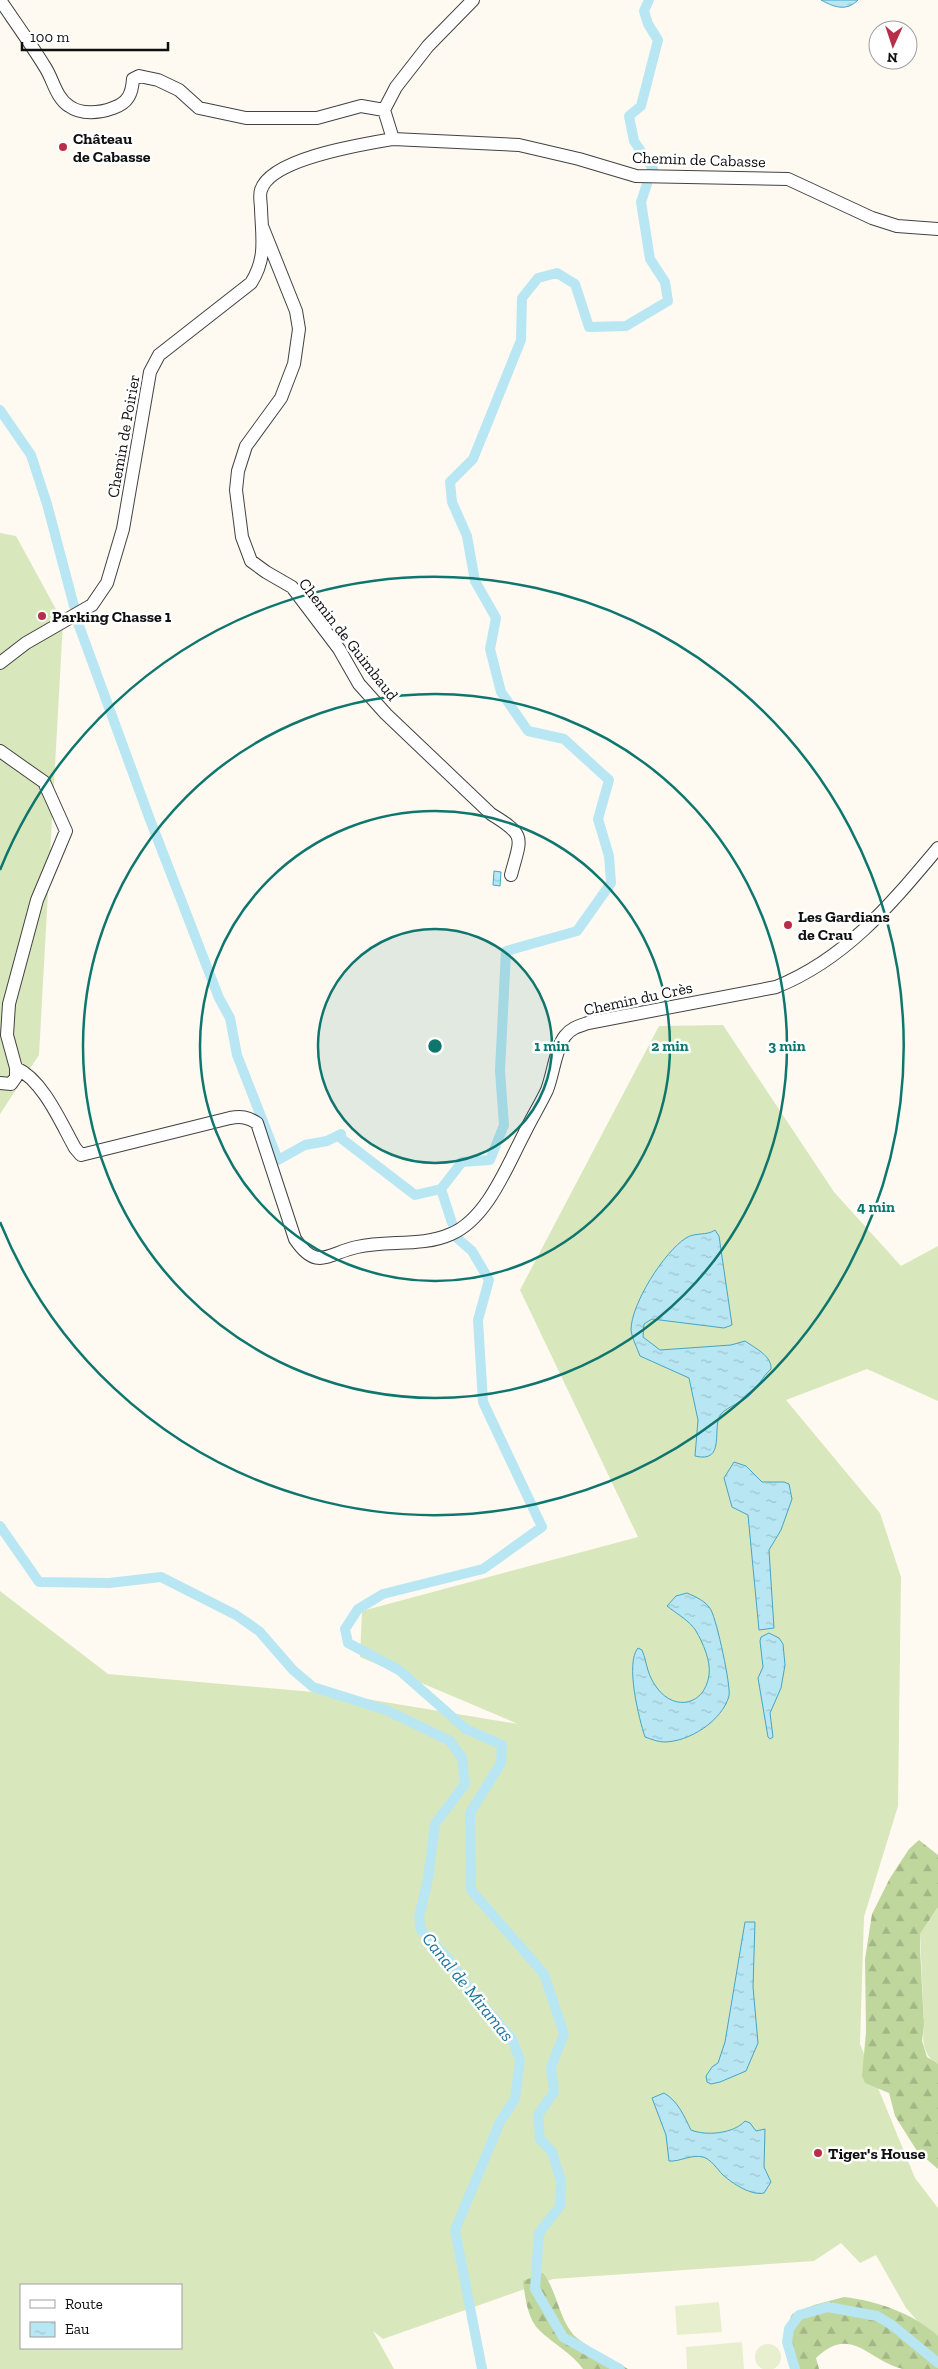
<svg xmlns="http://www.w3.org/2000/svg" width="938" height="2369" font-family="'Zilla Slab',serif">
<style>
.grass{fill:#d9e7bc;fill-rule:evenodd}
.forest{fill:url(#forest-firs)}
.pitch{fill:#e8efce}
.water{fill:url(#water-ripples);stroke:#44a5c6}
.lines{fill:none;stroke-linecap:round;stroke-linejoin:round}
.canal{stroke:#b9e6f3;stroke-width:10}
.minor-casing{stroke:#424242;stroke-width:14}
.minor{stroke:#fff;stroke-width:12}
.ring{fill:none;stroke:#0f766e;stroke-width:2.5}
.poi-dot{fill:#b82e48;stroke:#fff;stroke-width:2}
.labels{text-anchor:middle;stroke-width:5;stroke-linejoin:round;paint-order:stroke}
.poi-label{font-size:16px;font-weight:bold;fill:#0f0f0f;stroke:#fff;text-anchor:start}
.street-label{font-size:16px;fill:#0f0f0f;stroke:#fff}
.water-label{font-size:18px;font-style:italic;fill:#1e769a;stroke:#fff}
.centre{fill:#0f766e;stroke:#fff;stroke-width:2.5}
.ring-label{font-size:15px;text-anchor:middle;font-weight:bold;fill:#0f766e;stroke:#fff;stroke-width:5;stroke-linejoin:round;paint-order:stroke}
</style>
<defs>
<pattern id="forest-firs" width="22" height="20" patternUnits="userSpaceOnUse" patternTransform="scale(1.25)"><rect width="22" height="20" fill="#bfd79d"/><path d="M5 1l3.5 6h-7zM16 11l3.5 6h-7z" fill="#a3b786"/></pattern>
<pattern id="water-ripples" width="26" height="14" patternUnits="userSpaceOnUse" patternTransform="scale(1.25)"><rect width="26" height="14" fill="#b9e6f3"/><path d="M2 4q2-2 4 0t4 0M15 11q2-2 4 0t4 0" fill="none" stroke="#9ec4cf"/></pattern>
</defs>
<rect width="100%" height="100%" fill="#fefaf2"/>
<path class="grass" d="M0 533 16 536 63 622 39 1055 0 1114Z
M723 1025 834 1192 901 1266 938 1246V1401L867 1369 786 1400 880 1513 901 1577 898 1806 864 1917 860 2044 915 2178 938 2208V2344L906 2308 876 2255 860 2263 841 2243 814 2261 553 2279 383 2339 373 2331 394 2369H0V1591L108 1674 336 1694 518 1724 360 1657 362 1611 638 1537 520 1290 659 1026ZM21 2285H181V2348H21Z
M938 1907V2064H936C923 2053 922 2042 924 2025L920 1934Z"/>
<path class="forest" d="M919 1840 938 1855V1907L920 1934V1948L924 2025 922 2041 927 2057 938 2064V2169L917 2151 895 2116 889 2093 865 2083 862 2076 866 2032 865 1959 872 1914 890 1878 909 1849Z
M543 2273C557 2291 558 2315 572 2333 579 2343 616 2361 628 2369H583C571 2352 553 2344 539 2330 527 2318 525 2296 523 2281Z
M844 2297C877 2301 913 2313 938 2336V2369C927 2369 913 2369 903 2369 867 2360 851 2324 816 2358L819 2369H795L784 2337 792 2314 814 2305Z"/>
<path class="pitch" d="M719 2302 722 2332 677 2335 675 2306Z
M742 2342 744 2369H687L686 2347Z
M755 2357a13 13 0 1 1 26 0a13 13 0 1 1-26 0Z"/>
<path class="water" d="M821 0H858C846 12 834 7 821 0Z
M494 871 501 872 500 886 493 885Z
M715 1230 719 1236 732 1325 724 1328 652 1319 644 1324 643 1337 660 1350 731 1345 745 1341C755 1348 772 1356 771 1369 762 1377 758 1387 750 1395 742 1403 728 1406 721 1414 711 1426 727 1464 695 1456L698 1420 689 1378 640 1356C637 1348 632 1338 631 1330 631 1304 664 1252 686 1238 695 1232 707 1236 715 1230Z
M734 1462 746 1466 762 1482H784L789 1484 792 1499 781 1530 769 1550 774 1628 759 1630 748 1515 732 1507 724 1478Z
M687 1593C696 1597 706 1601 711 1610 717 1621 731 1686 729 1696 722 1721 689 1742 664 1742 658 1742 651 1739 645 1737 639 1719 625 1663 638 1648L642 1650C648 1665 646 1673 657 1688 675 1712 705 1705 709 1675 711 1661 703 1643 696 1631 690 1621 677 1614 667 1606L676 1596Z
M769 1633 779 1638 783 1644 785 1665 781 1688 770 1713 773 1737 770 1739 768 1737 758 1678 763 1667 760 1641 761 1637Z
M745 1922H755L753 1987 758 2043 746 2071 720 2082 711 2084 707 2082 706 2076 712 2067 718 2063 725 2042Z
M664 2093C678 2101 684 2116 691 2130 706 2136 733 2134 745 2121L750 2123 756 2131 765 2129 764 2167 771 2182 764 2193C752 2196 733 2184 723 2175 717 2169 711 2159 703 2157 691 2154 680 2162 669 2161L666 2135 652 2098Z"/>
<g class="lines">
<path class="canal" d="M649 0 644 11 648 24 658 40 641 106 629 116 634 141 653 169
M0 410 31 455 47 504 74 606
M78 623 149 817 219 998 230 1018 237 1055 278 1160 305 1145 327 1141 341 1134 342 1139 415 1195 441 1189
M452 1223 441 1189 462 1162 490 1160 504 1125 500 1071 506 951 577 931 611 883 609 856 598 819 609 780 564 739 528 731 501 692 490 649 496 618 475 581 467 536 452 502 450 482 473 459 521 340 522 298 538 278 557 273 575 284 589 327 626 326 668 301 665 282 650 259 641 202 647 184
M456 1237 472 1251 489 1280 478 1320 483 1402 542 1527 483 1569 383 1594 358 1609 345 1629 348 1643 399 1670 466 1729 502 1745 501 1763 470 1813 471 1890 544 1974 564 2034 551 2067 554 2092 538 2115 540 2139 552 2152 561 2181 560 2206 539 2233 535 2289 563 2337 620 2369
M0 1526 39 1582 109 1583 161 1577 236 1615 259 1631 293 1670 313 1687 386 1710 450 1741 462 1758 465 1784 435 1824 428 1879 419 1917 421 1930 449 1960 473 1994 512 2039 520 2060 515 2099 500 2122 455 2230 482 2369
M795 2369 787 2342 789 2329 799 2315 828 2307 877 2316 892 2325 938 2363"/>
<defs>
<path id="minor" d="M0 0C15 22 31 44 45 67 53 79 56 98 69 106 81 115 100 113 113 108 128 103 132 94 133 79L139 76 158 80 179 90 199 108 246 118H317L361 106 384 110
M384 110 393 139 519 145 579 159 636 176 788 179 872 218 897 226 938 229
M384 110 396 87 428 46 473 0
M262 226 296 311 299 329 294 364 281 398 246 446 238 471 236 490 242 537 251 561 266 572 292 587 339 649 359 684 386 714 491 814C527 836 521 837 511 875
M0 663 26 643 92 605 107 583 123 529 150 372 159 355 251 283C267 258 262 237 261 209 261 203 259 195 261 190 271 158 364 144 393 139
M0 751 44 782 66 831 37 900 9 1004 7 1035 16 1068V1077L11 1084 0 1083
M16 1068C43 1080 61 1123 75 1148L81 1155 230 1118C241 1116 248 1117 257 1123L295 1239C317 1272 328 1253 357 1247 388 1240 422 1247 451 1234 487 1219 507 1166 524 1134 531 1119 540 1105 547 1090 553 1075 556 1047 565 1036 571 1028 579 1026 588 1023L776 987C846 959 891 904 938 848"/>
</defs>
<use href="#minor" class="minor-casing"/>
<use href="#minor" class="minor"/>
</g>
<circle cx="435" cy="1046" r="117" fill="#0f766e" fill-opacity=".12"/>
<g class="ring">
<circle cx="435" cy="1046" r="117"/>
<circle cx="435" cy="1046" r="235"/>
<circle cx="435" cy="1046" r="352"/>
<path d="M0 870A469 469 0 1 1 0 1222"/>
</g>
<g class="poi-dot">
<circle cx="63" cy="147" r="5"/>
<circle cx="42" cy="616" r="5"/>
<circle cx="788" cy="925" r="5"/>
<circle cx="818" cy="2153" r="5"/>
</g>
<g class="labels">
<g class="poi-label">
<text x="73" y="144">Château<tspan x="73" dy="18">de Cabasse</tspan></text>
<text x="52" y="622">Parking Chasse 1</text>
<text x="798" y="922">Les Gardians<tspan x="798" dy="18">de Crau</tspan></text>
<text x="828" y="2159">Tiger's House</text>
</g>
<g class="street-label">
<text transform="translate(699 159) rotate(2)" y="6">Chemin de Cabasse</text>
<text transform="translate(123 436) rotate(-80)" y="6">Chemin de Poirier</text>
<text transform="translate(349 639) rotate(52)" y="6">Chemin de Guimbaud</text>
<text transform="translate(638 998) rotate(-12)" y="6">Chemin du Crès</text>
</g>
<g class="water-label">
<text transform="translate(468 1987) rotate(51)" y="6">Canal de Miramas</text>
</g>
</g>
<circle cx="435" cy="1046" r="8" class="centre"/>
<g class="ring-label">
<text x="552" y="1051">1 min</text>
<text x="670" y="1051">2 min</text>
<text x="787" y="1051">3 min</text>
<text x="876" y="1212">4 min</text>
</g>
<rect x="20" y="2284" width="162" height="65" fill="#ffffff" stroke="#9f9f9f"/>
<rect x="30" y="2300" width="25" height="8" fill="#ffffff" stroke="#9f9f9f"/>
<text x="65" y="2309" font-size="15" fill="#0f0f0f">Route</text>
<rect x="30" y="2322" width="25" height="15" fill="url(#water-ripples)" stroke="#9f9f9f"/>
<text x="65" y="2334" font-size="15" fill="#0f0f0f">Eau</text>
<g transform="translate(893 45) rotate(183)"><circle r="24" fill="#ffffff" stroke="#9f9f9f"/>
<path d="M0-4L9 19L0 12L-9 19Z" fill="#b82e48"/>
<text y="-8" font-size="14" font-weight="bold" text-anchor="middle" fill="#0f0f0f">N</text>
</g>
<path d="M22 42v8h146v-8" fill="none" stroke="#0f0f0f" stroke-width="2.5"/>
<text x="30" y="42" font-size="15" fill="#0f0f0f" stroke="#ffffff" stroke-width="4" paint-order="stroke">100 m</text>
</svg>
